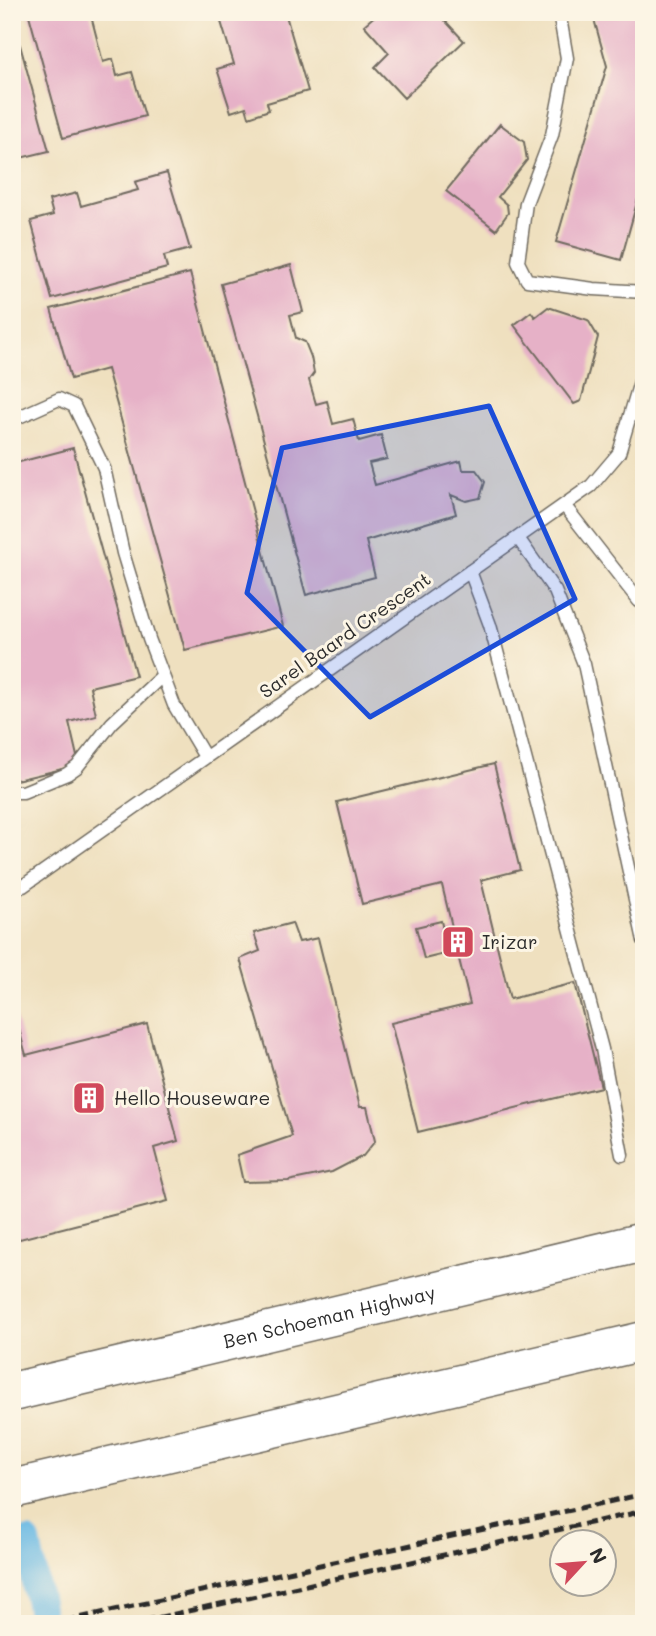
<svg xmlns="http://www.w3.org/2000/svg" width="656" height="1636" font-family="Mali,sans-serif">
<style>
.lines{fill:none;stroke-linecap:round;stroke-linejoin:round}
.canal{stroke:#69b9e4;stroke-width:28}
.building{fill:#e6b1c7}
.lane-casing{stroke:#706a5f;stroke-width:15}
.highway-casing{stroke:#706a5f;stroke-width:41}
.lane{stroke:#fff;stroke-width:12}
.highway{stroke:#fff;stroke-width:38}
.rail{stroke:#2b2b2b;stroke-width:5;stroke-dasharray:10 5;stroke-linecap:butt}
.marked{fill:#1d4ed8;fill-opacity:0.2;stroke:#1d4ed8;stroke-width:5;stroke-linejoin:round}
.labels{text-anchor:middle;stroke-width:6;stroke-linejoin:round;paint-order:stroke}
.street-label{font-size:19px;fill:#2b2b2b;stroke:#fcf5e5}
.poi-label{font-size:19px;fill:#2b2b2b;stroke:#fcf5e5;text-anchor:start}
</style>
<rect width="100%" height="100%" fill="#fcf5e5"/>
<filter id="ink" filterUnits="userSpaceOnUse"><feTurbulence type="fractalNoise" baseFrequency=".0143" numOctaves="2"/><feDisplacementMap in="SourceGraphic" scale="14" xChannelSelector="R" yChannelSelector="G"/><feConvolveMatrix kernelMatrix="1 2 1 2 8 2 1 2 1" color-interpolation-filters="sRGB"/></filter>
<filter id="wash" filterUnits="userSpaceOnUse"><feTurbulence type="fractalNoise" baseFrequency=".00686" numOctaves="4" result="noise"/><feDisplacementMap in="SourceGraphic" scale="28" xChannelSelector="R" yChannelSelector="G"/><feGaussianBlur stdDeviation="1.57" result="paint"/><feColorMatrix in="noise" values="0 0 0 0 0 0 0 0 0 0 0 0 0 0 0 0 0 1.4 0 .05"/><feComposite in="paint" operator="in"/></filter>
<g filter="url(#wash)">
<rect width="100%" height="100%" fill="#efe0bf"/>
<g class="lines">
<path class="canal" d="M27 1542 40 1608"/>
</g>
<g id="blocks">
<path class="building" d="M41 12H90L103 62 113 59 117 76 132 72 145 116 63 138 29 15Z
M218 12H285L308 91 267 103 269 110 249 117 246 107 231 112 217 69 234 64Z
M375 12H437L464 41 404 98 375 67 389 53 364 25 377 14Z
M592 12H644V177L621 260 556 242 607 66Z
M20 45 49 151 12 160V47Z
M500 124 524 142 527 160 498 197 507 205 508 213 496 230 446 191Z
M167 173 190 249 164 256 167 268 52 299 31 221 53 215 49 200 77 193 81 206 138 190 135 182Z
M291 265 303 312 290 315 296 338 305 342 311 357 314 373 309 380 316 404 327 401 333 424 353 419 359 441 381 435 387 459 369 463 375 485 461 461 463 470H476L485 482 480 498 466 501 451 495 456 514 366 541 375 577 306 595 221 284Z
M190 273 283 626 185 650 107 369 71 379 51 309Z
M548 307 588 320 598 337 581 401 574 404 514 325 531 312 535 317Z
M73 448 136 676 90 687 96 715 69 722 79 765 12 781V464Z
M494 764 520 870 481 880 510 999 575 983 601 1087 418 1132 391 1023 470 1004 457 951 424 959 416 927 441 921 444 934 453 931 442 885 362 904 337 802Z
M292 923 299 942 318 938 360 1107H367L375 1141 363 1156 332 1172 288 1181 243 1182 237 1155 292 1136 240 959 260 951 254 933Z
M16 1018 26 1055 147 1024 178 1141 154 1148 168 1201 12 1241V1019Z"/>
</g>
</g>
<g filter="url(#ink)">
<use href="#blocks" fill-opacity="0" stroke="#706a5f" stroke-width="2"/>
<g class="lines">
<defs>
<path id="lane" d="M559 12 567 58 552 135 526 203 518 262 527 280 594 289 644 292
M12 420 59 399 74 406 104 468 123 553 149 639 174 705 205 757
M564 505 639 601 644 603
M518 538 555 591 584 664 644 941
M470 571 490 625 602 1049 622 1155
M12 792H23L67 774 77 767 112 723 163 675
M12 889 23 886 591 486 619 453 644 368"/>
<g id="highway">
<path id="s1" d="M12 1392 644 1242"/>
<path d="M12 1489 644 1341"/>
</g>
</defs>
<use href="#lane" class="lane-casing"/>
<use href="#highway" class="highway-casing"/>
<use href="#lane" class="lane"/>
<use href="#highway" class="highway"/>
<path class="rail" d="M51 1624 644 1494
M129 1624 644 1511"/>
</g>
</g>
<path class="marked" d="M489 406 575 599 370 717 247 593 282 448Z"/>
<defs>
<symbol id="building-square" viewBox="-11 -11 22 22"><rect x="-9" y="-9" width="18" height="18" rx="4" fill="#d1495b" stroke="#fcf5e5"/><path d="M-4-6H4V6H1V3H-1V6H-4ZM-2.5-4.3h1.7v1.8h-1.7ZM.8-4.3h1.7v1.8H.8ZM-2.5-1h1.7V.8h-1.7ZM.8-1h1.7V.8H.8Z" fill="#fff"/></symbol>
</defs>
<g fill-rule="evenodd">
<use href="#building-square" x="439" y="923" width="38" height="38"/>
<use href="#building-square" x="70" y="1079" width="38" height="38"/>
</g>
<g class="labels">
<g class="street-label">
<text transform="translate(345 635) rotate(-35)" y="7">Sarel Baard Crescent</text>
<text dy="7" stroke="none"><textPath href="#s1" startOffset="326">Ben Schoeman Highway</textPath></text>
</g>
<g class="poi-label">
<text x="482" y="949">Irizar</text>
<text x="114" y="1105">Hello Houseware</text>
</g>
</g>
<rect width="656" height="1636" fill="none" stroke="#fcf5e5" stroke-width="42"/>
<g transform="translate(583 1563) rotate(64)"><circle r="33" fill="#fcf5e5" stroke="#a8a49b" stroke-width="2"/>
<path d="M0-5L12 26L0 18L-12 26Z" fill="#d1495b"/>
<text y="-10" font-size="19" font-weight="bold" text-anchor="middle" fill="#2b2b2b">N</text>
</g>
</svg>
